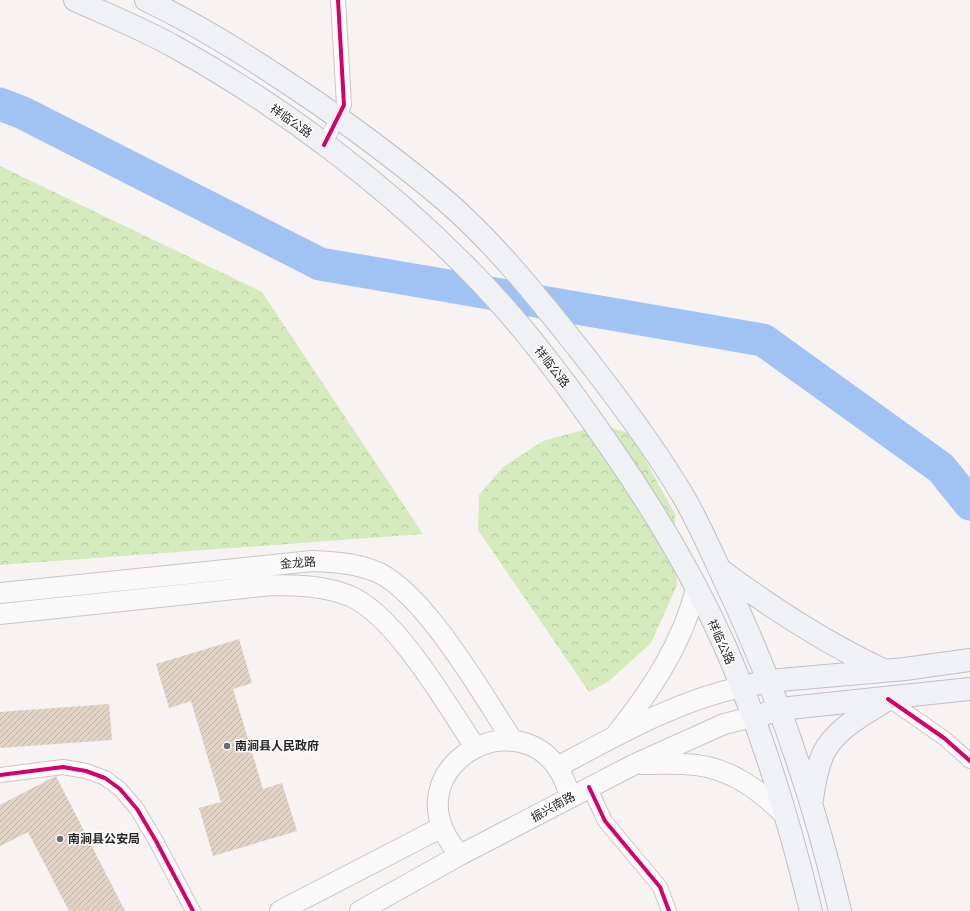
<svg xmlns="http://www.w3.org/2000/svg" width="970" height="911" font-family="Ubuntu,'Noto Sans SC',sans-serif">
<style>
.park{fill:url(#park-crowns)}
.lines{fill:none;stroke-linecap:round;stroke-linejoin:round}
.river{stroke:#a1c3f4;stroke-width:33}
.building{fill:url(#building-hatch)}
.minor-casing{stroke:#c9c7c6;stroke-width:16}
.secondary-casing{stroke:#c9c7c6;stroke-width:22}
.trunk-casing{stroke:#bfbfc4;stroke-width:24}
.minor{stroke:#fefdfd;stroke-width:14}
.secondary{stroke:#f9f9fa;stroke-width:20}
.trunk{stroke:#f0f1f4;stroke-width:22}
.cycleway-casing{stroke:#fff;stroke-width:6}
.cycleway{stroke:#d6006c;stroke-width:4}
.poi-dot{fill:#706e6d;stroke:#fff;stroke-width:1.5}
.labels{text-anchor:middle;stroke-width:3;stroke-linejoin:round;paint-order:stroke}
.street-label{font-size:12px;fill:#282625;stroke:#fff}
.poi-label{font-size:12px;font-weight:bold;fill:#282625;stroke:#fff;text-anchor:start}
</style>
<defs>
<pattern id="park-crowns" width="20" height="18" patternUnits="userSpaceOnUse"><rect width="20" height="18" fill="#d5eabd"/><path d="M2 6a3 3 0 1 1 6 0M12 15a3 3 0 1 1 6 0" fill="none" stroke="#b7c9a2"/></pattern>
<pattern id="building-hatch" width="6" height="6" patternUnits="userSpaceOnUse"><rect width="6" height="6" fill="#e1d3c5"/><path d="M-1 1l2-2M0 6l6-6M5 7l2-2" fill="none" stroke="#c1b5a9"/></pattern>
</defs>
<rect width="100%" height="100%" fill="#f6f3f2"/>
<path class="park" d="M0 166 262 292 423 534 0 565Z
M601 425 631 434 675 514 677 585 651 643 609 681 589 692 478 530 479 495 503 467 543 441Z"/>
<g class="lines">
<path class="river" d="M0 104 23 113 320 264 763 340 941 468 970 504"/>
</g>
<path class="building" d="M239 639 252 683 233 689 263 789 282 783 297 831 213 856 199 808 221 802 191 701 169 708 156 664Z
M109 704 112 740 0 748V712Z
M56 776 125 911H69L28 832 0 846V805Z"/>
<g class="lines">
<defs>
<path id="minor" d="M324 145 344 105 338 0
M888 699 944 738 970 761
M0 775 63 767 86 771 105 778 120 789 137 809 156 841 193 911
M589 787 605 821 660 887 669 911"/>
<path id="secondary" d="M0 593 312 561C332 562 353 563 372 570 421 586 484 697 513 741
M0 614 272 585C299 585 325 586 350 596 396 616 447 705 475 747
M617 733C652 689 682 644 696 589
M641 764C659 764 678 763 696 765 732 769 760 791 785 815
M557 767C616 736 676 701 741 687
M460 855C380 765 540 681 570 797
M280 911 442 827
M360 911 460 855 635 764 724 724 753 717"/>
<path id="trunk" d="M75 0C108 15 143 29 175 47 283 107 389 187 475 276 526 328 570 388 611 448 654 510 693 575 724 644 762 730 789 820 811 911
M146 0C207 29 263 66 319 104 363 135 406 167 447 202 492 241 530 288 567 334 607 384 649 439 682 494 698 521 711 551 724 579 775 686 813 796 840 911
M722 571C773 609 826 643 883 670
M755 684 769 681 905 669 970 660
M767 713 780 709 970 689
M812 799C814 784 817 768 823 754 835 729 863 715 885 701"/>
</defs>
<use href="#minor" class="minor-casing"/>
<use href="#secondary" class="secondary-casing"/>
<use href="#trunk" class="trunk-casing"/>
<use href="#minor" class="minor"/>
<use href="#secondary" class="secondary"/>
<use href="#trunk" class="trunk"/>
<defs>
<path id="cycleway" d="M324 145 344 105 338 0
M888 699 944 738 970 761
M0 775 63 767 86 771 105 778 120 789 137 809 156 841 193 911
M589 787 605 821 660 887 669 911"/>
</defs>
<use href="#cycleway" class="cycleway-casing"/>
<use href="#cycleway" class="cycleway"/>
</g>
<g class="poi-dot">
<circle cx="227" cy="746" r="4"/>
<circle cx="60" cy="839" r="4"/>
</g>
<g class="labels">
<g class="street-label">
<text transform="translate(291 121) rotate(35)" y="4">祥临公路</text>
<text transform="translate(552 367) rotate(52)" y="4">祥临公路</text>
<text transform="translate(298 563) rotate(-4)" y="4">金龙路</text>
<text transform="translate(721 642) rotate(66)" y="4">祥临公路</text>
<text transform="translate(553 807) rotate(-29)" y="4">振兴南路</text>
</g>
<g class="poi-label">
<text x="235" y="750">南涧县人民政府</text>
<text x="68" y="843">南涧县公安局</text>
</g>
</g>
</svg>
